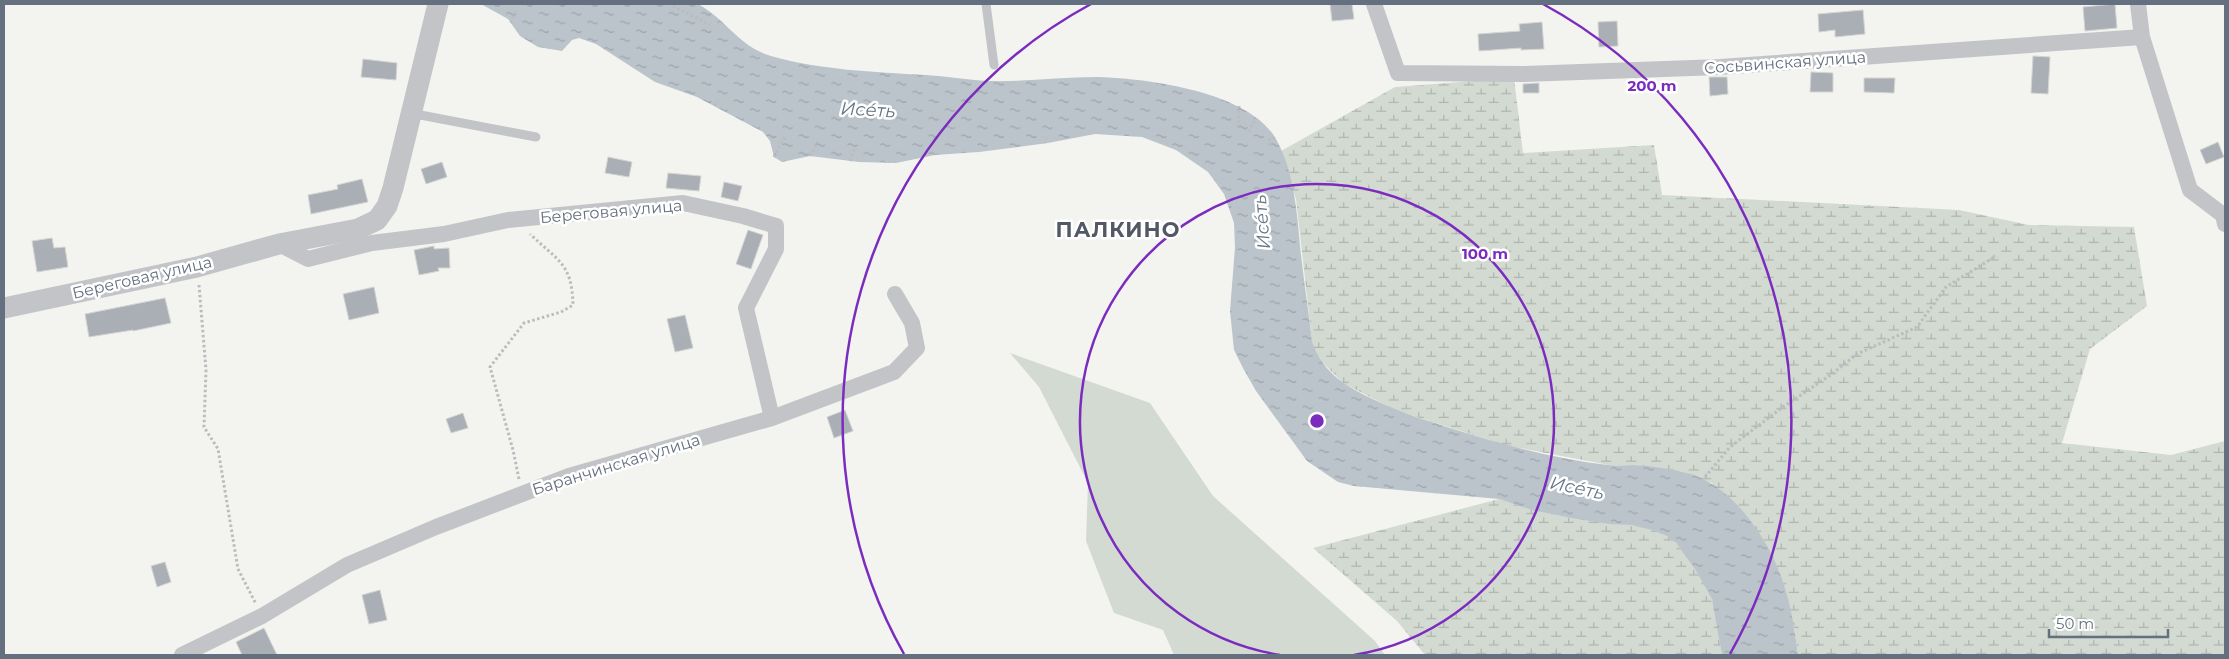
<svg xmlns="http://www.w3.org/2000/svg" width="2229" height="659" font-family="Montserrat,sans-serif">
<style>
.green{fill:#d3dad1}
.wetland{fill:url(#wetland-marsh)}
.water{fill:url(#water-ripples)}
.building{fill:#aaafb5;stroke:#d4d5d3}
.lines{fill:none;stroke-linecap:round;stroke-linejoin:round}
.path{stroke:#bbbcbf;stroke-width:3;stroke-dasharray:2.5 2.5;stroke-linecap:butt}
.service{stroke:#c2c4c8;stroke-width:9}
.minor{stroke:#c2c4c8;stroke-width:16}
.tertiary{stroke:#c2c4c8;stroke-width:21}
.ring{fill:none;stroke:#7b2cbf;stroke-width:2.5}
.labels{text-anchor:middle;stroke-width:5;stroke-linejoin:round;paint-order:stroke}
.street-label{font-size:16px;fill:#646f7f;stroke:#fff}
.water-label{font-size:18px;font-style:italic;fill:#657684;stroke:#fff}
.district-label{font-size:21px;font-weight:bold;letter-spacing:1px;fill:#525965;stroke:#fff}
.centre{fill:#7b2cbf;stroke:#fff;stroke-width:2.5}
.ring-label{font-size:15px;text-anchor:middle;font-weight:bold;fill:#7b2cbf;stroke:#fff;stroke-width:5;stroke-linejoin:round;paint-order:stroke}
</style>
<defs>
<pattern id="wetland-marsh" width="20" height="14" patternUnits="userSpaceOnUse" patternTransform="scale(1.25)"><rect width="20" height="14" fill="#d3dad1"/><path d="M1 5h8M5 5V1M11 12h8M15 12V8" fill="none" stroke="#afb5af"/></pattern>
<pattern id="water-ripples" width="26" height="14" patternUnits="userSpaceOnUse" patternTransform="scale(1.25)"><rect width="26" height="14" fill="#bcc4cb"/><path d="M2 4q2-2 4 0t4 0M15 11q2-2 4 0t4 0" fill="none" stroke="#9ca3aa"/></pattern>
</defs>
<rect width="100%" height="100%" fill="#f3f4f0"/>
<path class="green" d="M1010 353 1150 403 1213 496 1375 641 1385 655H1174L1163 630 1114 613 1086 541 1088 483 1039 387Z"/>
<path class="wetland" d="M1514 78 1523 153 1654 145 1662 195 1959 210 2029 225 2134 227 2147 306 2090 349 2062 443 2171 455 2225 441V655H1798L1794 626 1712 483 1684 472 1635 465H1609L1505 445 1395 410 1343 383 1316 356 1312 341 1296 199 1281 151 1395 87Z
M1499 499C1524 507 1550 514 1576 519 1603 524 1647 522 1669 537 1682 546 1707 584 1712 599 1718 616 1719 637 1722 655H1425L1397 621 1313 548Z"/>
<path class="water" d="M481 4H698C726 19 738 46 771 56 820 70 874 72 926 75 946 76 967 80 987 81 1023 82 1059 77 1095 77 1145 78 1249 91 1276 139 1297 177 1297 222 1302 263 1305 289 1309 315 1312 341 1322 374 1349 388 1379 402 1402 413 1426 420 1450 428 1501 444 1554 459 1608 465 1616 466 1625 465 1634 465 1650 466 1667 468 1683 472 1707 477 1726 492 1742 510 1780 555 1791 598 1798 655H1722L1712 599 1695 569 1676 543 1667 536 1652 530 1631 525 1610 524 1576 519 1532 510 1499 499 1354 486 1338 482 1307 461 1256 391 1244 370 1234 350 1230 311 1235 247 1234 223 1224 194 1208 172 1176 150 1142 137 1095 134 1048 143 979 152 935 155 896 163 859 162 810 156 782 162 774 157 770 141 763 132 697 97 655 82 596 44 579 38 572 40 562 51 538 47 520 36 508 19Z"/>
<path class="building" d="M1330 4H1352L1354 19 1332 21Z
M2115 4 2117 28 2085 31 2083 7Z
M1863 10 1865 34 1835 37V30L1819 32 1818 14Z
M1617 21 1618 46 1599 47 1598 22Z
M1542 22 1544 49 1521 50V48L1479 51 1478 34 1520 31 1519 24Z
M2033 56 2050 57 2048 94 2031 93Z
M363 59 397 63 396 80 361 77Z
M1811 72 1833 73V92H1810Z
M1709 77H1727L1728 94 1710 96Z
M1864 78H1895L1894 93 1864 92Z
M1539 83V93H1523V84Z
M2218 142 2224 157 2206 164 2200 150Z
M608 157 632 162 629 177 605 173Z
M442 162 447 177 426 184 421 169Z
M668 173 701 176 699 191 666 188Z
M362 179 368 202 311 214 308 195 338 189 337 185Z
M724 182 742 186 738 201 721 197Z
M748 230 763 235 751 269 736 264Z
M52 238 54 248 65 247 68 267 37 272 32 241Z
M434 246V249L449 248 450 268H438L439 271 419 275 414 250Z
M374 287 379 313 349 320 343 294Z
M165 298 171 323 133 331V330L89 337 85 314Z
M685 315 693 348 675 352 667 319Z
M845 410 853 431 834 438 827 417Z
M463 413 468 428 451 433 446 419Z
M165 562 171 582 157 587 151 566Z
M380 590 387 620 369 624 362 595Z
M264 628 277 655H242L236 642Z"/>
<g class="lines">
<path class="path" d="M673 6 710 25
M511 23 516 9
M715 106 718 100
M1238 123 1239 106
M1249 132 1256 118
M1270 146 1269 140 1275 138
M810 156 818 141
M774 157 786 135
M850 161 855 147
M199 285 206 370 204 427 218 449 238 569 256 604
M1705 477 1730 447 1783 407 1832 374 1857 354 1917 327 1946 287 1996 256
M519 479 513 450 490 367 524 323 561 312 573 305C572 263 558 261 530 234"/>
<path class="service" d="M986 4 994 65
M410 113 536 137"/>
<path class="minor" d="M1374 4 1398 73 1523 74 1720 67 2142 37
M2138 4 2142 37 2190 190 2223 215 2225 224
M279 244 308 259 372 243 444 234 508 220 683 203 743 216 776 226V249L746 308 772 418
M182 655 262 616 347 565 436 527 569 476 772 418 894 372 917 348 912 323 895 294"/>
<path class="tertiary" d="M4 308 197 267 279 244 358 229 377 220 387 206 393 188 438 4"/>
</g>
<g class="ring">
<path d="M1280 655A237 237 0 1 1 1354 655"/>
<path d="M904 654A474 474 0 0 1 1091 4M1543 4A474 474 0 0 1 1730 654"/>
</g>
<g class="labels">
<g class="street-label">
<text transform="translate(1785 62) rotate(-4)" y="6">Сосьвинская улица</text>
<text transform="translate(611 211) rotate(-5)" y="6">Береговая улица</text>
<text transform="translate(142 277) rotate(-13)" y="6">Береговая улица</text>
<text transform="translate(616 464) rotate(-17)" y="6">Баранчинская улица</text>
</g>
<g class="water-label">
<text transform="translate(868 110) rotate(3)" y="6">Исе́ть</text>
<text transform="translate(1262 222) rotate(-95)" y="6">Исе́ть</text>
<text transform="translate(1577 488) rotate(12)" y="6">Исе́ть</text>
</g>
<g class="district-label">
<text x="1118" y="237">ПАЛКИНО</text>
</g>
</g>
<circle cx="1317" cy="421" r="8" class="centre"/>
<g class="ring-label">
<text x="1652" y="91">200 m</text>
<text x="1485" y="259">100 m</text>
</g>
<rect width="2229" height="659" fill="none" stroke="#646f7f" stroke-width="10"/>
<path d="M2049 629v8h119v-8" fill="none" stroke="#646f7f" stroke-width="2.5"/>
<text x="2056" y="629" font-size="15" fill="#646f7f" stroke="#ffffff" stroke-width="4" paint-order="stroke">50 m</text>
</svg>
